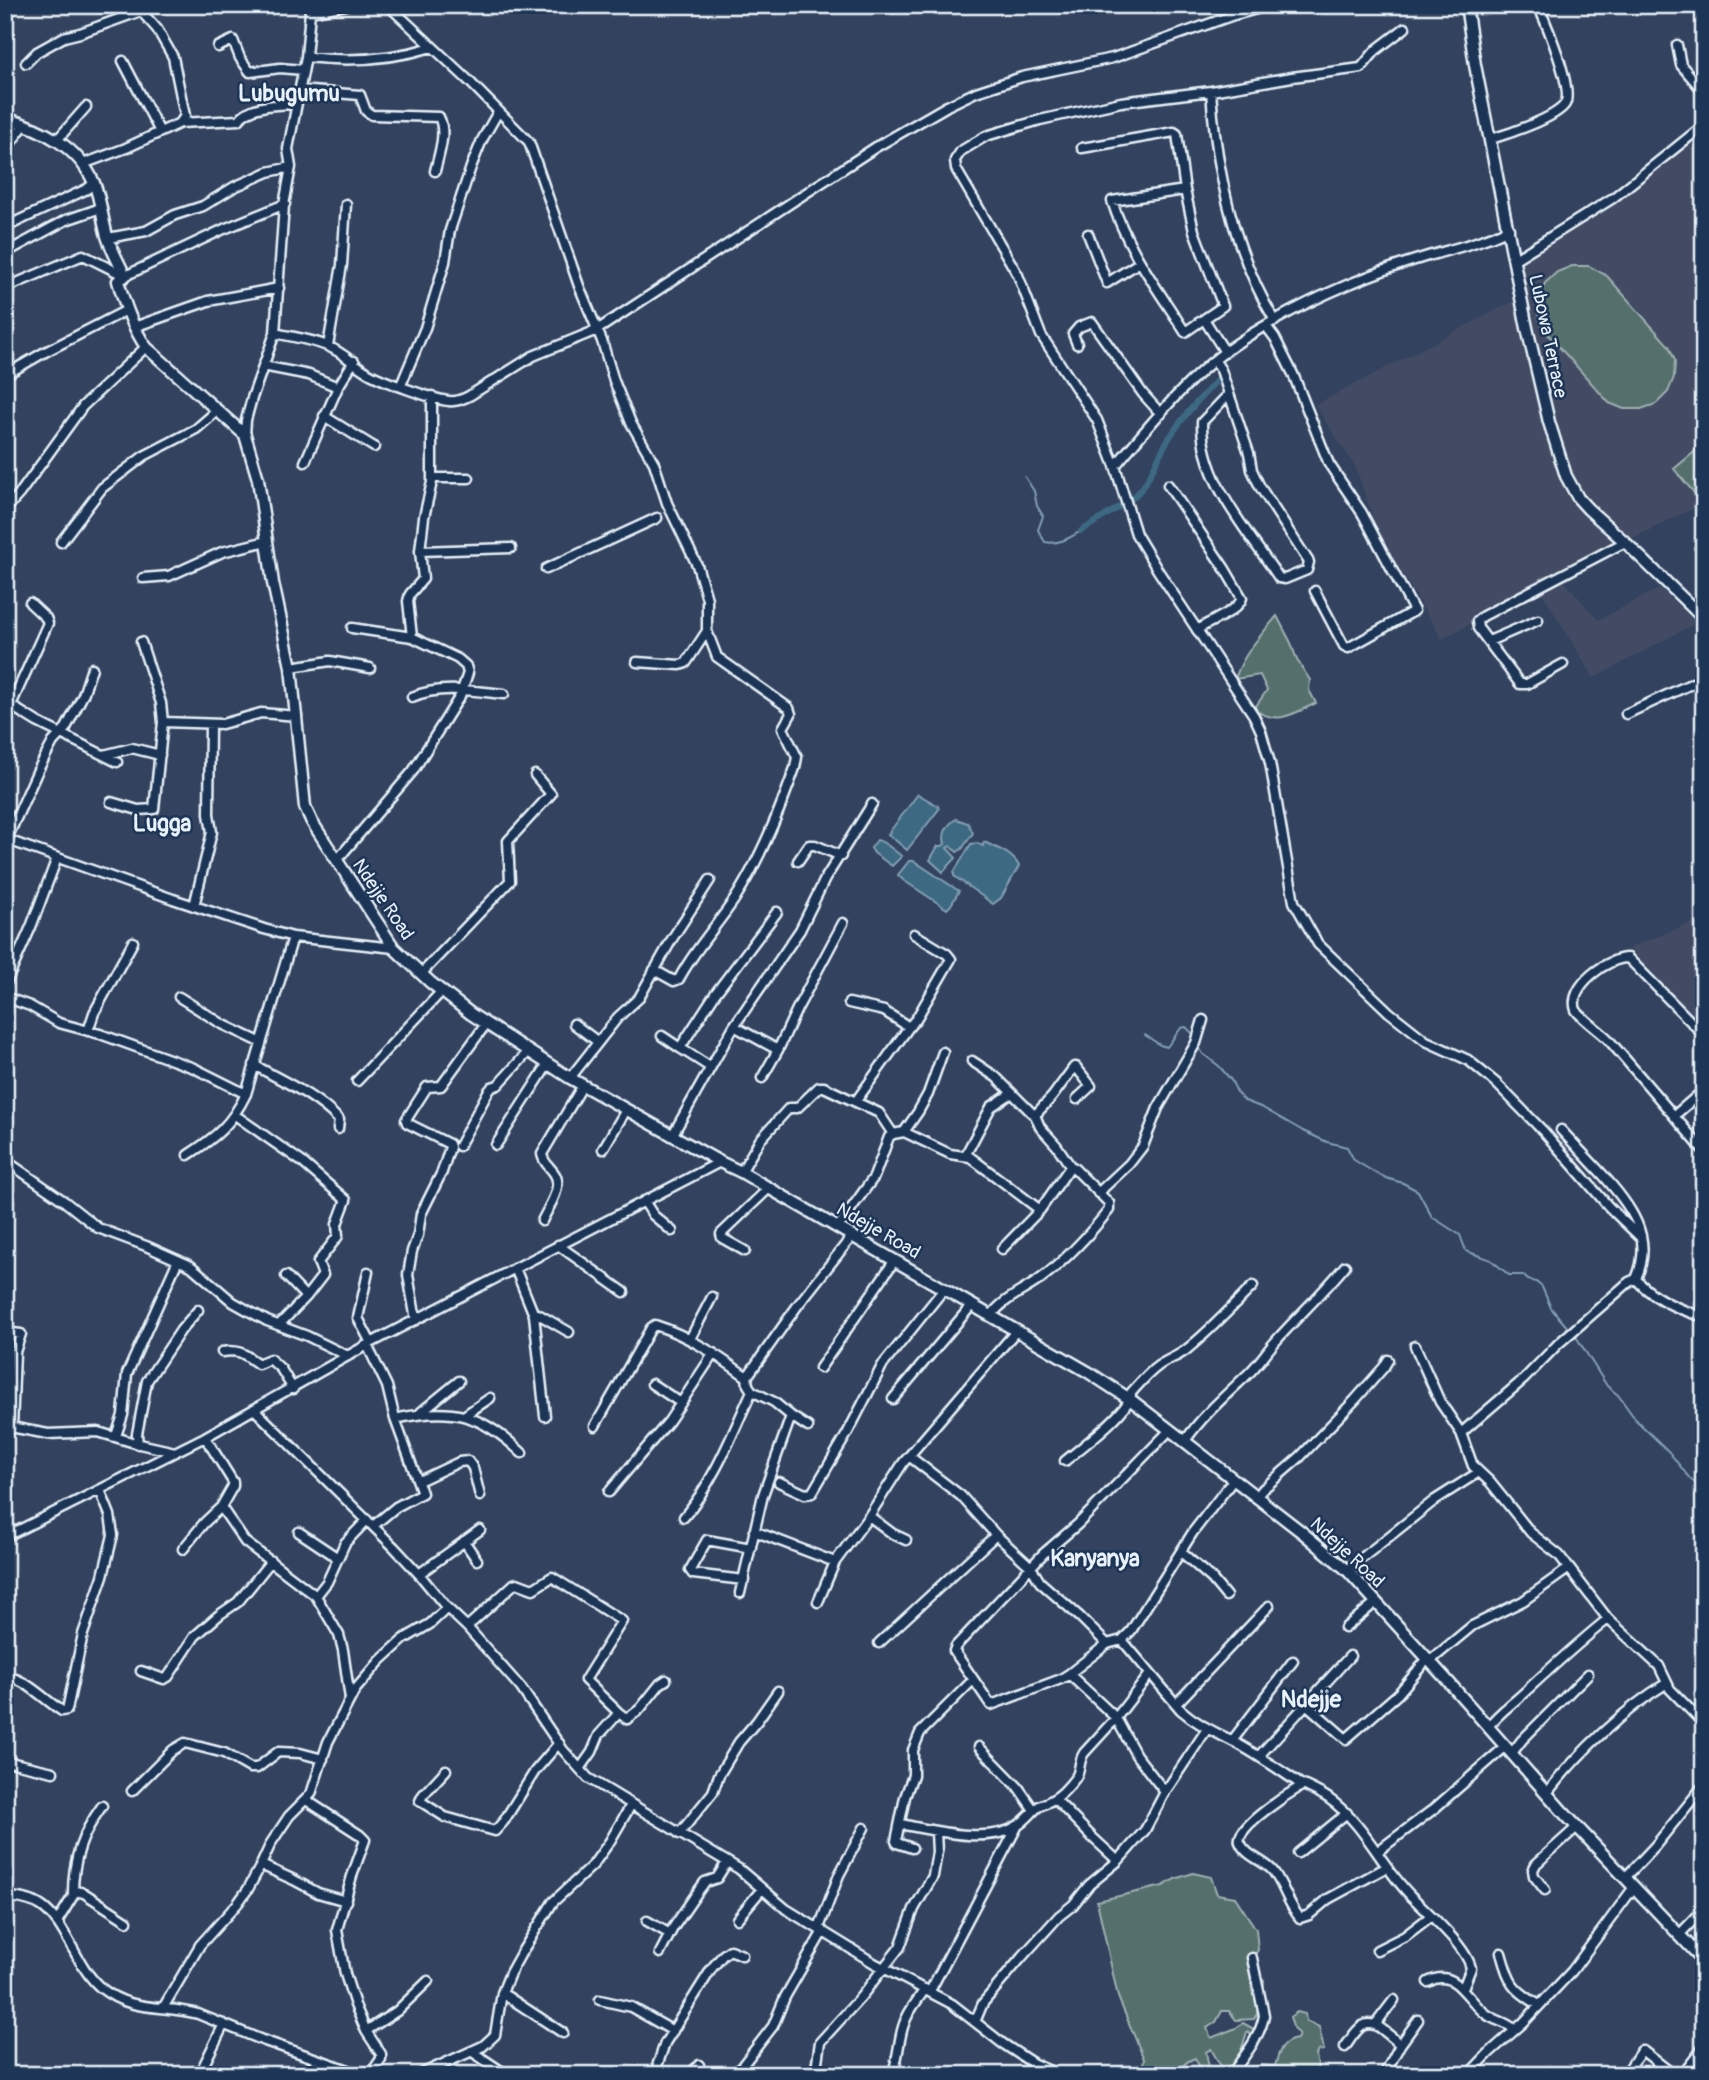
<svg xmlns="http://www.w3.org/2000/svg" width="1709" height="2080" font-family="Pangolin,sans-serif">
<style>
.built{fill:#424c63}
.green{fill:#546f6c;stroke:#9eb0b2;stroke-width:2}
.water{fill:#3e6983;stroke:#829fb2;stroke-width:2}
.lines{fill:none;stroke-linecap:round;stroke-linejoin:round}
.stream{stroke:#829fb2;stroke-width:2}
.canal{stroke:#3e6983;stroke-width:6}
.minor-casing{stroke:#e8f1f8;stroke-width:13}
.tertiary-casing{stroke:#e8f1f8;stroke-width:15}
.minor{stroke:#1d3557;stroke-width:8}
.tertiary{stroke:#1d3557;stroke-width:10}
.labels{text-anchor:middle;stroke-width:5;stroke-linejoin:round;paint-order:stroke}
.street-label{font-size:19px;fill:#e8f1f8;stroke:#1d3557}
.quarter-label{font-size:23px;font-weight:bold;fill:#e8f1f8;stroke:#1d3557}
</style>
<rect width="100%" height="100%" fill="#33425e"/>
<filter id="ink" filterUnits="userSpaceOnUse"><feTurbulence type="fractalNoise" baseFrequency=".0143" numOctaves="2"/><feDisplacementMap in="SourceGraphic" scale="14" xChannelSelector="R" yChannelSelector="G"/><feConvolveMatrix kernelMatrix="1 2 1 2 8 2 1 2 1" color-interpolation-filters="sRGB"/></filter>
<g filter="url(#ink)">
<path class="built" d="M1704 128V503L1625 542 1442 639 1379 534 1355 466 1315 405 1521 297 1517 274 1522 260 1603 209Z
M1562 578 1598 620 1660 588 1696 623 1594 678 1540 590Z
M1704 918V1026L1629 948Z"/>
<path class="green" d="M1572 266H1589L1607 276 1669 346 1675 361 1674 377 1668 392 1656 404 1641 409H1624L1609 403 1544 330 1538 314 1539 298 1545 283 1557 272Z
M1704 444V487L1695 494 1674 469Z
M1277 616 1291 643 1297 660 1310 680 1309 690 1316 703C1293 714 1277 726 1254 709L1267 690 1260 675 1235 679C1243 654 1260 636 1277 616Z
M1193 1873 1211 1877 1217 1894 1235 1897 1256 1929 1258 1950 1254 1956 1255 1969 1264 1980 1263 2001 1254 2019 1236 2020 1229 2011H1222L1216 2022 1207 2028 1211 2038 1236 2028 1243 2023 1254 2029 1253 2036 1247 2032 1237 2063 1222 2068 1211 2049 1206 2052 1209 2068 1216 2075H1204L1195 2058C1187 2061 1180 2066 1181 2075H1141L1144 2059 1118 1997 1097 1901 1163 1886 1175 1879Z
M1297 2012 1305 2014 1306 2021 1319 2027 1324 2050 1318 2051 1316 2055 1318 2066 1315 2074 1253 2075 1252 2069 1261 2065 1275 2066C1279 2052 1281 2041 1297 2039L1299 2034 1294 2030 1290 2017Z"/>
<path class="water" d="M918 794 938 806 939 809 907 850 888 834Z
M956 819 968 823 973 833 962 849 957 852 950 846 947 848 956 858 943 872 930 860 938 846H942L945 844C942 833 947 825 956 819Z
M877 840C886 842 894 851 902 856L892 866 874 853 871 848Z
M984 842C997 848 1012 853 1019 866L1001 898 993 904 954 876V872L971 844 977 843 983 846Z
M909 861H914L959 891 951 905 947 909 903 880 898 875Z"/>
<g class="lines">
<path class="stream" d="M1025 477 1034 491 1037 506 1043 516 1038 530 1045 542C1059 545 1069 538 1081 531
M1145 1035 1160 1045 1167 1047 1181 1028 1186 1027 1194 1035
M1198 1046 1203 1054 1219 1066 1231 1080 1238 1094 1245 1101 1263 1108 1303 1131 1327 1142 1347 1147 1354 1160 1372 1171 1386 1178 1403 1183 1418 1191 1432 1217 1460 1235 1466 1251 1491 1260 1509 1275H1523L1528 1280 1536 1282 1542 1287 1551 1308 1568 1328
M1575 1335 1607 1386 1618 1395 1636 1420 1669 1452 1691 1480 1704 1489"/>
<path class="canal" d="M1130 500C1150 485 1155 460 1168 440 1183 416 1202 396 1221 376
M1081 531 1121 506"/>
<defs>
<path id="minor" d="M388 5 468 80 529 142 579 286 602 341 614 381 631 423 654 463 667 503 697 565 707 599V631L717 657 789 708 791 714 783 728 797 757 795 768C779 813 760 860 734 900 716 927 694 950 679 979L674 981 654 970
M310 12 346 5
M1405 28 1376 50 1361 68 1292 77 1211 91 1121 102 1040 120 986 136 961 151 955 160 956 169 1018 275 1041 335 1097 420 1115 466 1136 534 1157 569 1254 716 1261 731 1270 763 1294 902 1318 944 1389 1012 1426 1041 1468 1060 1496 1083 1544 1132 1609 1207 1641 1238
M1677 45 1681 65 1704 92
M218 47 233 40 240 58 250 72 280 68 303 70
M306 57C349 62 390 60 432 47
M123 61 160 132
M26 63 37 52 64 37 80 33 141 11 150 5
M299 90 360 95 366 111 372 115 439 117C447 133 439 154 435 171
M1211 91C1216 171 1234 252 1275 321
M180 123 239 120C250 104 279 105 296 104
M1491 139C1508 134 1556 118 1565 104 1574 89 1546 23 1538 5
M57 140 86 107
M1082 148 1174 132 1177 134 1185 190
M5 150 25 124
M83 164 126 148 180 123 185 116 173 57 157 29 141 11
M5 228 18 221 87 189 94 183
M1088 234 1107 283 1140 262
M108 238 146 231 175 215 203 206 234 187 268 172 291 167
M5 253 66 220 101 208
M1515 259 1613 198 1704 125
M5 288 83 255 125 276 224 229 285 204
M1204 319 1223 306 1194 231 1185 190 1112 201C1127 249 1158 289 1185 332L1204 319 1225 352
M1266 326 1275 338 1293 374 1329 464 1362 513 1414 611 1348 648 1344 646 1315 591
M134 327 208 301 279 288
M275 333C292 337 310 339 327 346 343 352 353 364 367 372 379 380 435 400 449 401 456 402 463 399 469 396L533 356 597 330 876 147 947 106 976 92 1022 77 1113 58 1231 16 1271 5
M1077 344 1073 334 1079 327 1092 322 1143 394 1161 414
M328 346 342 265 346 204
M1215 361 1221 370 1249 453 1252 470 1260 487 1309 562 1307 570 1285 579 1279 578C1248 531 1201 481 1202 422L1228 395
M263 366 309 375 338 387
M5 375 45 352 127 310
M401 385 425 328 445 262 450 230 471 167 482 140 498 112
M324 416 374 447
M245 435 246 420 252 398 275 333 284 205 291 167 288 149 306 57 310 12 308 5
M305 462 338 387 354 361
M1115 466C1143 433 1172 397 1205 368 1242 335 1302 304 1347 285 1373 274 1401 264 1428 256 1456 248 1481 242 1509 229
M432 478H469
M1168 485 1225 569 1242 598C1238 612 1209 621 1197 630
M5 510 20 493 83 406 146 347
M1704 541 1700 548 1704 557
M61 542 102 488 144 456 196 429 218 410
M420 551 511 548
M546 569 657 518
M143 578 169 576 222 552 267 541
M412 637 408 601 410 594 423 579 420 551 424 517 432 482V396
M1489 641 1538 620
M141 642 161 703 163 722 222 724 261 713 297 716
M637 662 680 665 686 663 707 631
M1563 664 1527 684H1520L1478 628 1477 621 1483 616 1625 542
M291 667 330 661 370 668
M412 697C440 685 474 691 504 694
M5 702 37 722 117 762
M11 705 48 623 46 618 30 603
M1626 714 1704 678
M104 755 132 748 160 755
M111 802 138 810 154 809 163 722
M5 839 173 899 264 929 293 937 394 948
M5 843 38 770 53 742 66 728 83 695 92 668
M337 860 413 771 460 696 468 673 466 666 458 659 412 637 352 628
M798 861 809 845H815L841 856
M194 906 212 832 209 814 210 724
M421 974 510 881 508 841 551 794 535 775
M5 985 31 927 57 858
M5 997 30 1006 59 1023 100 1034 194 1068 246 1094
M179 997 222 1024 260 1042
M849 1003 884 1011 909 1027 856 1101
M574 1024 598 1042
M734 1026 778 1050 797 1009 843 923
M909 1027 916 1019 951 959 947 954 914 934
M88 1031 94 1013 133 942
M1704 1035 1628 958C1609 957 1567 986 1576 1010 1579 1016 1601 1032 1608 1039L1704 1151
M662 1036 680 1048
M972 1061 996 1077 1012 1093
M254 1065C283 1081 317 1096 339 1120L338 1129
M710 1067 680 1048 715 994 777 912
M570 1078 618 1017 639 998 672 939 710 880
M762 1078 778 1050
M357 1081 442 991
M235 1115 302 1162 346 1200 337 1224 338 1236 318 1262 323 1275 306 1297 279 1325
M1035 1115 1040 1127 1057 1146 1071 1167
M1675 1115 1704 1090
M1561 1130C1575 1145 1589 1160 1603 1175 1630 1206 1655 1236 1636 1279
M904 1132 918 1112 928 1094 943 1052
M672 1136 734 1026 800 930 825 879 872 804
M496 1145 548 1064
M459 1146 488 1092 492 1087 498 1085 528 1052
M603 1149 626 1110
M188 1155C216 1137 231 1125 246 1094L293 937
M965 1156 991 1107 1012 1093 1033 1114H1036L1052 1097 1074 1067H1076L1091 1086 1077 1099
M5 1160 64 1201 98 1228 146 1246 191 1266 233 1302 267 1321 307 1336 348 1356
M741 1172 760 1140 789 1108H797L819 1087H824L879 1113 893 1134
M1098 1193 1129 1164 1143 1146 1158 1108 1196 1043 1203 1020
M644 1201 653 1215 672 1231
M542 1221C548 1208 564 1186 554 1173 549 1166 543 1162 542 1154L583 1085
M838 1227 874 1177 889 1137 893 1134 904 1132 950 1154 970 1157 1040 1210 1070 1167H1073L1109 1203V1210C1089 1235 1065 1261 1039 1280 1022 1292 1003 1299 991 1316
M558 1245 624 1292
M1002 1249 1040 1210
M745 1251 722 1238 721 1234 769 1188
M515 1268 534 1315 545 1416
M368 1272 358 1318 371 1343
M286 1276 306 1297
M534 1315 538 1314 569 1332
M416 1320 408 1275 412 1251 418 1235 421 1214 442 1172 450 1147 449 1144 407 1123 406 1120 427 1087 441 1086 486 1024
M5 1332 21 1334 15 1352 12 1428
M690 1339 712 1297
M367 1345 387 1386 395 1419 422 1493 396 1507 373 1526
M1415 1346 1440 1402 1461 1433 1473 1466 1490 1482 1531 1533 1559 1555 1608 1619 1659 1666 1670 1689 1704 1724
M222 1352C240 1349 244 1354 258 1364L270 1359 281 1369 293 1389
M820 1368 895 1260
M747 1377 798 1305 853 1235
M652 1384 681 1403
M893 1399 972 1305
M254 1409 394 1547 419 1574 447 1608 467 1627 521 1688 563 1750 588 1778 739 1869 786 1909 874 1963 952 2004 1002 2043 1034 2064 1059 2075
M421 1412 459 1381
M465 1415 490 1398
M395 1419C451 1406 480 1413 522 1453
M5 1426 48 1434 98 1432 135 1443 175 1452
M595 1426 651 1328 655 1325C690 1336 718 1356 747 1377L748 1385 752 1391 774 1402 791 1416 808 1427
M1461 1433 1524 1379 1558 1344 1629 1282 1636 1279C1652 1298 1680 1310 1704 1317
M116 1436 123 1415 127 1374 178 1260
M205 1437 233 1482V1486L221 1507 245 1542 316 1596 339 1635 343 1650 350 1699
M1185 1441C1202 1416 1225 1396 1247 1375 1258 1365 1266 1352 1275 1342 1298 1316 1323 1293 1345 1266
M138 1444 137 1434 147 1381 181 1330 198 1310
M909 1456 961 1496 996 1535 1031 1567 1040 1582 1080 1617 1107 1644
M1065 1461C1079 1449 1131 1411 1131 1393 1139 1384 1147 1374 1158 1366 1166 1360 1177 1357 1186 1350 1210 1331 1231 1308 1253 1286
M419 1481 459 1462 468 1461 473 1468 480 1496
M779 1482 805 1494 812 1493 847 1434 882 1366 944 1289
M609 1492 669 1421 714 1353
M1257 1496 1263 1489 1300 1457 1355 1400 1384 1367 1388 1360
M869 1516 893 1534 906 1540
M684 1517C715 1480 732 1434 752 1391
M754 1531 835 1562
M299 1532 338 1558
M5 1537 205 1437 367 1345 720 1162
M464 1541 477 1560
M183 1549 204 1523 221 1507
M1181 1552 1212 1579 1226 1596
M1347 1570 1435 1500 1479 1472
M419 1574 480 1530
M744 1580 693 1574 690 1570 707 1540 751 1548
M740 1593 763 1495 791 1416
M316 1596 327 1582 345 1543 367 1520
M818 1602 835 1562 869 1516 903 1463 1017 1330
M467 1627 514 1584 517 1583 533 1589 552 1577 622 1621 585 1680 619 1713
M1345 1628 1376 1602
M1122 1640 1181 1710C1198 1725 1217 1733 1236 1743 1258 1755 1278 1769 1299 1783 1309 1788 1319 1792 1328 1798 1366 1825 1379 1863 1410 1895 1427 1912 1466 1946 1471 1968L1463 1988
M879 1643 996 1535
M141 1671 164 1679 168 1677 195 1636 219 1615 238 1602 271 1561
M1069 1674 1107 1644 1122 1640 1131 1631 1193 1532 1234 1479
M5 1676C28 1680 43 1699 62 1711L67 1710 83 1634 103 1576 113 1535 110 1515 100 1490
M1176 1704 1269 1606
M1306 1704 1346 1739 1398 1694 1424 1663 1430 1661 1472 1626 1523 1601 1568 1569
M1488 1727C1499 1712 1515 1702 1528 1689 1554 1665 1580 1641 1608 1619
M1232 1741 1293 1661
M979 1747 1018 1787 1034 1810
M1512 1753 1522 1740 1588 1674
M1259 1756 1350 1656
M5 1761 53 1772
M580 1769 592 1752 599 1735 617 1715 619 1713 627 1719 640 1709 660 1684 666 1680
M446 1770 423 1795 420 1801 445 1817 495 1831 504 1821 535 1771 559 1743
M1303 1785C1291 1792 1234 1828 1240 1842 1245 1856 1265 1861 1273 1871 1284 1885 1288 1905 1300 1918L1309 1915 1328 1899 1387 1867
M132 1791 173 1750 185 1743 224 1753 250 1768H257L278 1752 300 1753 323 1759
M1165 1792 1136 1755 1116 1718 1069 1674 1061 1679 991 1705 954 1651 956 1646 1043 1554 1078 1524 1170 1430
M1547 1793C1579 1752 1623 1710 1667 1683
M1055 1799 1092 1837 1118 1861
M306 1800 360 1835 365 1840 352 1876 337 1930 345 1974 355 2005 366 2031 381 2054V2059L370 2075
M900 1824C932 1830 988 1845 1017 1826 1025 1821 1031 1813 1038 1807 1042 1804 1047 1803 1052 1800 1061 1796 1070 1785 1076 1777 1081 1770 1078 1762 1084 1753L1116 1718 1150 1674
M679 1834 713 1792 719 1775 739 1742 757 1721 778 1691
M912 1848 897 1843 896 1841 905 1797 913 1775V1750L920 1733 973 1680
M1378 1851 1435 1808 1506 1746
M1298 1853 1347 1813
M1625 1878 1655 1846 1704 1785
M1545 1890 1534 1876 1533 1870 1536 1864 1577 1827
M73 1893C73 1858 82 1834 102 1806
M5 1896C17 1898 31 1899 41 1906 66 1922 76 1967 101 1988 132 2013 163 2004 198 2014L262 2040 363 2075
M346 1901 318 1893 294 1880 261 1865 271 1843 289 1816 311 1794 328 1742 355 1690 380 1661 404 1639 430 1624 447 1608
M737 1919 762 1889
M647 1921 670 1934
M57 1922 76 1891 84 1893 127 1921
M819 1928 839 1875 864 1828
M1679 1935 1704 1909
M1377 1950 1405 1936 1431 1916
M660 1953 673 1928 699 1890 705 1882 717 1878 727 1862
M1501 1953C1509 1983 1512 1989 1539 2005
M1428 1982C1456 1966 1467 2001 1486 2014 1495 2021 1507 2022 1515 2030
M930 1991 1017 1827
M502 1993 563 2033
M600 2000 631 2007 673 2031
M163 2008 200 1945 238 1903 248 1889 261 1865
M975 2022 983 2003 1022 1957 1059 1916 1073 1905 1089 1885 1118 1861 1145 1830 1165 1792 1207 1729
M1375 2025 1394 2000
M366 2031 397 2011 428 1981
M1400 2045 1418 2020
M1345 2047C1356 2031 1364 2015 1383 2030 1389 2035 1395 2039 1400 2045L1384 2075
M471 2051 507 2075
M1629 2069 1641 2051H1643L1674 2075
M199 2075 224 2024
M419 2075 483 2046 495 2035 502 1993 510 1973 520 1955 553 1902 593 1865 610 1841 631 1805
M654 2075 665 2043 712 1968 723 1955 730 1950 742 1955
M689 2075 699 2065
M735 2075 773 2026 785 1997 823 1931
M815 2075 820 2042 860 1998 900 1947 914 1909 933 1876 937 1852 936 1832
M892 2075C899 2058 898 2040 904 2024 908 2011 918 2000 925 1989
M1027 2075 1034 2064
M1231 2075C1243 2057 1261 2037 1264 2015L1252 1958
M1468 2075 1489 2053 1523 2023 1572 1971 1634 1887
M1682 2075 1704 2047"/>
<path id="tertiary" d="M1466 5 1475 65 1527 328 1549 422 1566 476 1578 498 1588 509 1625 542 1704 619
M5 118C42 129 78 146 94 183 101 200 102 219 107 236 111 249 119 263 125 276L118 281C125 305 132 326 146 347L245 435 258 479 273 583 291 667 305 807 312 822 394 948 430 982 471 1014 570 1078 720 1162 741 1172 1088 1372 1131 1400 1170 1430 1303 1533 1347 1570 1446 1679 1563 1812 1704 1961"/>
</defs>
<use href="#minor" class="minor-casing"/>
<use href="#tertiary" class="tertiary-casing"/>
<use href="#minor" class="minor"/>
<use href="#tertiary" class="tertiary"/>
</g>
</g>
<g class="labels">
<g class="street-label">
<text transform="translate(1549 336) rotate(78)" y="7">Lubowa Terrace</text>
<text transform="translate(384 899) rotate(56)" y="7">Ndejje Road</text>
<text transform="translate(879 1230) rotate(30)" y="7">Ndejje Road</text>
<text transform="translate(1348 1552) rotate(43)" y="7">Ndejje Road</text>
</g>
<g class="quarter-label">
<text x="289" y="101">Lubugumu</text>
<text x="162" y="831">Lugga</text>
<text x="1095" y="1566">Kanyanya</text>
<text x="1311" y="1707">Ndejje</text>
</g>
</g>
<rect width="1709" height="2080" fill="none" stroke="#1d3557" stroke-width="28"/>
<rect x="14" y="14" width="1681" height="2052" fill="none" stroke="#e8f1f8" stroke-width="2.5" filter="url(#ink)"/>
</svg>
